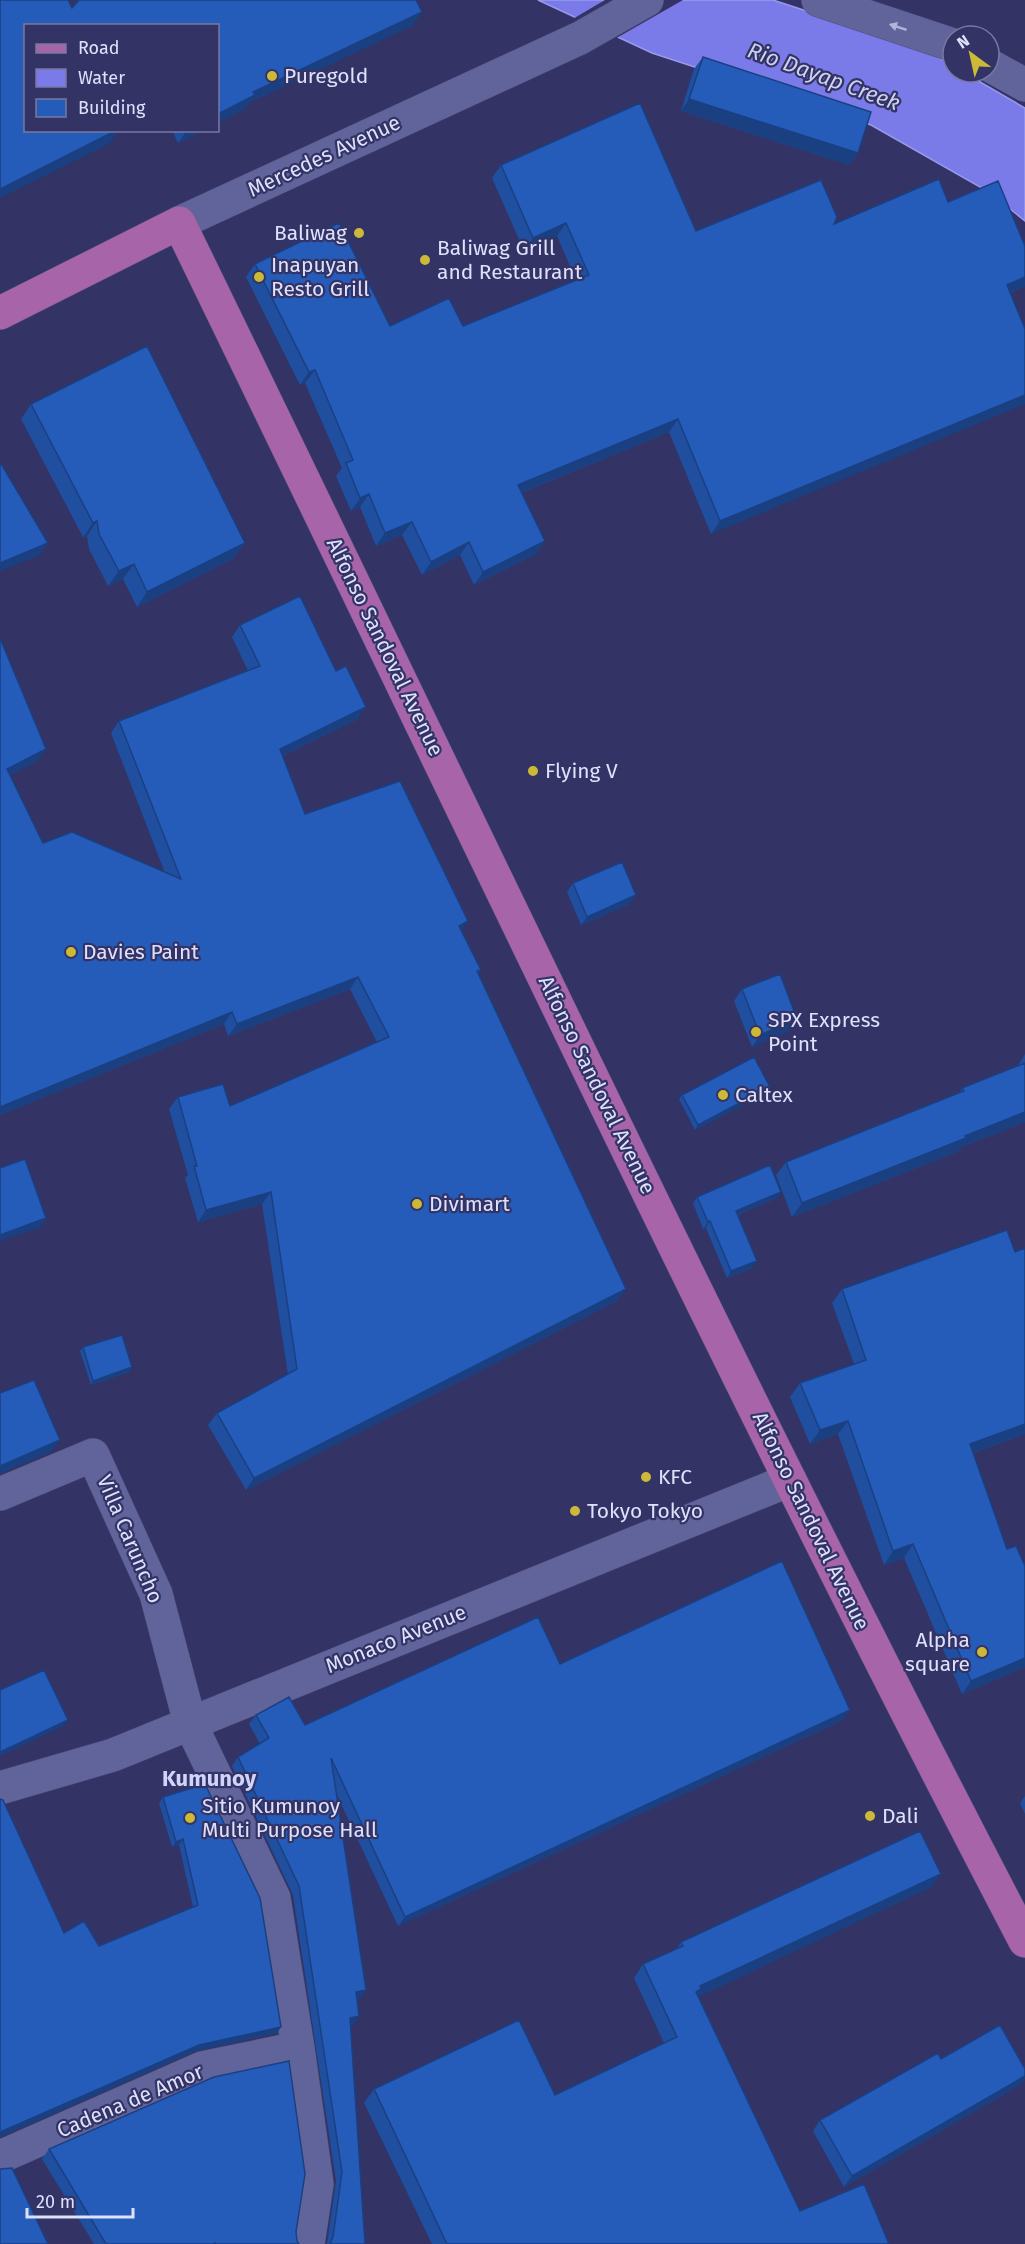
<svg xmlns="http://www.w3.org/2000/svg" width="1025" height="2244" font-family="'Fira Sans',sans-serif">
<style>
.water{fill:#7a7be8;stroke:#989aee;stroke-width:1.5}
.pier{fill:#336}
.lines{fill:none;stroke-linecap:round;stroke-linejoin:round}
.minor-casing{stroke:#4e4d77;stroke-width:34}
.major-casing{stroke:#4e4d77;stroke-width:34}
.minor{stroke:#61649b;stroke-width:33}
.major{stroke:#a764a9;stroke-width:33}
.wall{fill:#204fa0}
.shaded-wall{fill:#1a4082}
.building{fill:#255cba;stroke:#1a4082;stroke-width:1.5}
.oneway{fill:#b2b5d9}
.poi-dot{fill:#ccb938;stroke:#336;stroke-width:2}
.labels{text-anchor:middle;stroke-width:4.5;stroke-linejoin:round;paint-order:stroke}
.poi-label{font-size:21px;fill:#dee1fb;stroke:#336;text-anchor:start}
.street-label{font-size:21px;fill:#dee1fb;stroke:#336}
.water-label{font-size:22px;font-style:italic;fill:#cfd2ee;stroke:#336}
.neighbourhood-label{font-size:22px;font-weight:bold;fill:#d0d4fa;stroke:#336}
</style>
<rect width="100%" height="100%" fill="#336"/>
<path class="water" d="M538 0H773L926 50 953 66V72H963L1025 108V221L989 192 871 125 652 53Z"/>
<path class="pier" d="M605 0H683L613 40 571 20Z"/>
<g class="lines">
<defs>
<path id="minor" d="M818 0 953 45
M989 65 1025 85
M179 223 580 38 647 0
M0 1494 93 1455 156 1594 190 1723 274 1898 298 2048 317 2184 308 2244
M0 1788 113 1755 790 1480
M0 2157 202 2068 298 2048"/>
<path id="major" d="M0 313 179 223C459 797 729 1376 1025 1941"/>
</defs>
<use href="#minor" class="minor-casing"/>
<use href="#major" class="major-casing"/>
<use href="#minor" class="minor"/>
<use href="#major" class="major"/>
</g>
<path class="wall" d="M703 57 858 153 849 165 681 111 694 69Z
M172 130H203L178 143Z
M501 165 696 231 834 224 948 202 1025 246V286L1010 293 711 534 669 432 521 493 545 541 536 554 474 585 460 555 422 575 402 535 376 546 360 507 351 511 336 476 342 468 305 383 300 385 246 277 255 264 390 326H463L576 280 557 236 524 251 492 178Z
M31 404 234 558 137 607 123 579 108 586 89 549 87 536 83 537 21 419Z
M240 625 358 719 282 756 305 814 461 931 481 970 478 973 617 1301 246 1490 208 1425 217 1413 288 1375 262 1204 198 1222 185 1178 188 1175 169 1109 178 1097 230 1106 377 1042 350 989 228 1036 224 1024 0 1115V638L37 761 10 775 43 843 165 873 111 733 119 721 248 671 232 637Z
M573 883 630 904 581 925 567 892Z
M742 989 797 1019 789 1031 752 1047 734 1001Z
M1025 1054V1122L959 1148 957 1152 792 1217 776 1175 786 1162 959 1093 962 1088 1018 1066Z
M770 1087 767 1092 695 1130 679 1099 682 1095Z
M781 1192 777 1198 737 1215 752 1268 727 1278 706 1228 703 1229 693 1203 697 1197Z
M1025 1248V1434L973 1453 1025 1667 962 1694 904 1558 884 1565 838 1434 810 1444 790 1397 800 1383 854 1364 832 1303 842 1289 1015 1252Z
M83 1347 132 1367 129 1372 91 1385 80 1351Z
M560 1664 843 1720 398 1926 336 1793 359 2000H357L353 2026H350L365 2244H327L336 2181 293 1895 232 1766 238 1757 260 1744 249 1724 256 1715 305 1725Z
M1025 1796V1814L1020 1803Z
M163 1797 281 2027 277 2033 195 2051 0 2137V1799L64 1933 99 1946 193 1907 179 1845 172 1847 159 1803Z
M931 1887 698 1996 800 2211 889 2244H432L364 2103 374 2089 555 2095 664 2043 634 1978 643 1964 677 1949 681 1942Z
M941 2059 1025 2069V2078L1020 2085 844 2187 813 2131 820 2120Z
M49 2149 296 2232 297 2241 299 2244H94L42 2159Z"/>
<path class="shaded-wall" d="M422 12 412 26 249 103 245 109 218 123V114L253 92Z
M689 99 858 153 849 165 681 111Z
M117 130H119L109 144 0 198V189Z
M187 130H203L178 143Z
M566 223 557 236 524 251 533 238Z
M1025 277V286L998 298 1007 285Z
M315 370 305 383 300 385 309 372Z
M1025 395V404L711 534 720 521Z
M678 419 669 432 508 498 518 485Z
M369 494 360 507 351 511 360 498Z
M97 521 87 536 83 537 93 523Z
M412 522 402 535 376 546 385 533Z
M545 541 536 554 474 585 483 572Z
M469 542 460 555 422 575 431 562Z
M48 543 40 555 0 571V563Z
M245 543 234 558 137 607 147 592Z
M134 564 123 579 108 586 119 571Z
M366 707 358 719 271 761 280 749Z
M46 749 37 761 0 780 7 769Z
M636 895 630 904 581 925 587 917Z
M468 921 460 933 459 926Z
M358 977 350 989 228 1036 237 1024Z
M232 1012 224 1024 0 1115V1107Z
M797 1019 789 1031 752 1047 760 1035Z
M770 1087 767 1092 695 1130 698 1125Z
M1025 1112V1122L959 1148 957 1152 792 1217 802 1203Z
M271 1192 262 1204 198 1222 206 1210Z
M781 1192 777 1198 731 1217 736 1211Z
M46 1218 41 1227 0 1241V1235Z
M710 1221 706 1228 703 1229 708 1222Z
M757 1261 752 1268 727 1278 731 1271Z
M626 1289 617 1301 246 1490 254 1478Z
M132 1367 129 1372 91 1385 93 1381Z
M848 1421 838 1434 810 1444 820 1430Z
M1025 1424V1434L961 1457 970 1444Z
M60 1440 51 1452 0 1474V1466Z
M913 1544 904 1558 884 1565 893 1551Z
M1025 1658V1667L962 1694 971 1681Z
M850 1710 843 1720 398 1926 405 1917Z
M68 1720 63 1726 0 1756V1752Z
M183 1839 179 1845 172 1847 176 1842Z
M941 1874 931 1887 696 1998 686 2005 700 1986Z
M366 1990 359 2000 349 2001 356 1992Z
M359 2016 353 2026 343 2027 350 2018Z
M281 2027 277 2033 195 2051 0 2137V2132L199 2045Z
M1025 2076V2078L1020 2085 844 2187 852 2176Z"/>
<path class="building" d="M0 0H68L72 8 79 0H416L422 12 253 92 255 95 218 114V26H26V130H117L0 189Z
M703 57 871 112 858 153 689 99Z
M640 103 696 231 821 180 837 217 834 224 939 179 948 202 998 181 1025 246V277L1007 285 1025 329V395L720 521 678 419 518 485 545 541 483 572 469 542 431 562 412 522 385 533 369 494 360 498 346 463 353 460 315 370 309 372 255 264 339 223 390 326 449 298 463 326 589 275 566 223 533 238 501 165Z
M147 346 245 543 147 592 134 564 119 571 99 534 97 521 93 523 31 404Z
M0 462 48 543 0 563Z
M300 596 336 671 346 666 366 707 280 749 305 814 400 781 468 921 459 926 481 970 477 971 626 1289 254 1478 217 1413 297 1369 271 1192 206 1210 194 1166H197L178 1097 223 1084 230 1106 389 1037 358 977 237 1024 232 1012 0 1107V638L46 749 7 769 43 843 72 832 181 879 119 721 260 666 240 625Z
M622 862 636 895 587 917 573 883Z
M780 974 797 1019 760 1035 742 989Z
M754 1057 770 1087 698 1125 682 1095Z
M1025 1063V1112L965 1136 966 1138 802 1203 786 1162 964 1091 962 1088Z
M25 1159 46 1218 0 1235V1168Z
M770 1165 781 1192 736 1211 757 1261 731 1271 710 1221 708 1222 697 1197Z
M1007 1230 1015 1252 1025 1248V1424L970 1444 1007 1549 1016 1546 1025 1566V1658L971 1681 913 1544 893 1551 848 1421 820 1430 800 1383 866 1360 842 1289Z
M122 1335 132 1367 93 1381 83 1347Z
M34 1380 60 1440 0 1466V1393Z
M782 1561 850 1710 405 1917 331 1758 366 1990 356 1992 359 2016 350 2018 365 2244H330L333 2237 342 2172 299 1886 238 1757 269 1738 256 1715 289 1697 305 1725 538 1617 560 1664Z
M44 1670 68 1720 0 1752V1690Z
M205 1784 260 1898 281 2027 199 2045 0 2132V1799L3 1800 64 1933 84 1921 99 1946 198 1905 183 1839 176 1842 163 1797Z
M920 1831 941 1874 700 1986 701 1989 696 1992 800 2211 864 2184 889 2244H447L374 2089 519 2020 555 2095 677 2037 643 1964 683 1946 681 1942Z
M1000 2025 1025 2069V2076L852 2176 820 2120 938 2053 941 2059Z
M289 2061 305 2174 296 2232 297 2241 299 2244H215V2243L213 2244H106L49 2149 214 2077Z
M12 2168 48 2244H0V2169Z"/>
<defs><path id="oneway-solid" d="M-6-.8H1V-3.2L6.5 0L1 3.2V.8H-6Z" transform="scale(1.5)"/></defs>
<use class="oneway" href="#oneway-solid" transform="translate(898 27) rotate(-162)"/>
<g class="poi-dot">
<circle cx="272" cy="76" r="6"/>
<circle cx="359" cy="233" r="6"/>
<circle cx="425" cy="260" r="6"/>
<circle cx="259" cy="277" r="6"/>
<circle cx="533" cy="771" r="6"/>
<circle cx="71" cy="952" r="6"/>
<circle cx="756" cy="1032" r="6"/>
<circle cx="723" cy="1095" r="6"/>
<circle cx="417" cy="1204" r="6"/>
<circle cx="646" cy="1477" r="6"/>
<circle cx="575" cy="1511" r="6"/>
<circle cx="982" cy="1652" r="6"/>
<circle cx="870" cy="1816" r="6"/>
<circle cx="190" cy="1818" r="6"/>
</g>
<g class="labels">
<g class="poi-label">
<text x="284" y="83">Puregold</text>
<text x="347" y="240" text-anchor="end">Baliwag</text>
<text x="437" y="255">Baliwag Grill<tspan x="437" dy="24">and Restaurant</tspan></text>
<text x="271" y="272">Inapuyan<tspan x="271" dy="24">Resto Grill</tspan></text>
<text x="545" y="778">Flying V</text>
<text x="83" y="959">Davies Paint</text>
<text x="768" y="1027">SPX Express<tspan x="768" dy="24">Point</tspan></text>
<text x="735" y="1102">Caltex</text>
<text x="429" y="1211">Divimart</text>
<text x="658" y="1484">KFC</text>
<text x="587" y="1518">Tokyo Tokyo</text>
<text x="970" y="1647" text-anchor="end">Alpha<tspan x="970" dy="24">square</tspan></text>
<text x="202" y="1813">Sitio Kumunoy<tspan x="202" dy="24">Multi Purpose Hall</tspan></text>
<text x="882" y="1823">Dali</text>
</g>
<g class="street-label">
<text transform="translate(324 156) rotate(-25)" y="7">Mercedes Avenue</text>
<text transform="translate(385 647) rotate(64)" y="7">Alfonso Sandoval Avenue</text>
<text transform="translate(597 1085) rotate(64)" y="7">Alfonso Sandoval Avenue</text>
<text transform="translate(811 1521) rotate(64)" y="7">Alfonso Sandoval Avenue</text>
<text transform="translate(130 1539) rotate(67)" y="7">Villa Caruncho</text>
<text transform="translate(396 1639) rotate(-22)" y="7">Monaco Avenue</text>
<text transform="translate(130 2101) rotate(-23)" y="7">Cadena de Amor</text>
</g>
<g class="water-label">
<text transform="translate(824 76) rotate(20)" y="8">Rio Dayap Creek</text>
</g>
<g class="neighbourhood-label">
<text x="209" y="1786">Kumunoy</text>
</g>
</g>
<rect x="24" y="24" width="195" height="108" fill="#333366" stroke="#7779a2" stroke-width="1.5"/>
<rect x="36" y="44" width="30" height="9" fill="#a764a9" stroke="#7779a2" stroke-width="1.5"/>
<text x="78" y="54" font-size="18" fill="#dee1fb">Road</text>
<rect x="36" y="69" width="30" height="18" fill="#7a7be8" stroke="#7779a2" stroke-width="1.5"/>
<text x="78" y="84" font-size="18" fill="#dee1fb">Water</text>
<rect x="36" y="99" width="30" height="18" fill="#255cba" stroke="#7779a2" stroke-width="1.5"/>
<text x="78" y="114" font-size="18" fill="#dee1fb">Building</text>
<g transform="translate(971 54) rotate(327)"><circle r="28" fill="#333366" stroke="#7779a2" stroke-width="1.5"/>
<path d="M0-4.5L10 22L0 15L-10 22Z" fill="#ccb938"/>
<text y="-9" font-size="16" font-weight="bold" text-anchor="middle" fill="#dee1fb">N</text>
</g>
<path d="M27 2208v9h106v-9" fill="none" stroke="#dee1fb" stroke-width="3"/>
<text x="36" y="2208" font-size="18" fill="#dee1fb" stroke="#333366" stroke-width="4.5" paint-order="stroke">20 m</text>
</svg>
